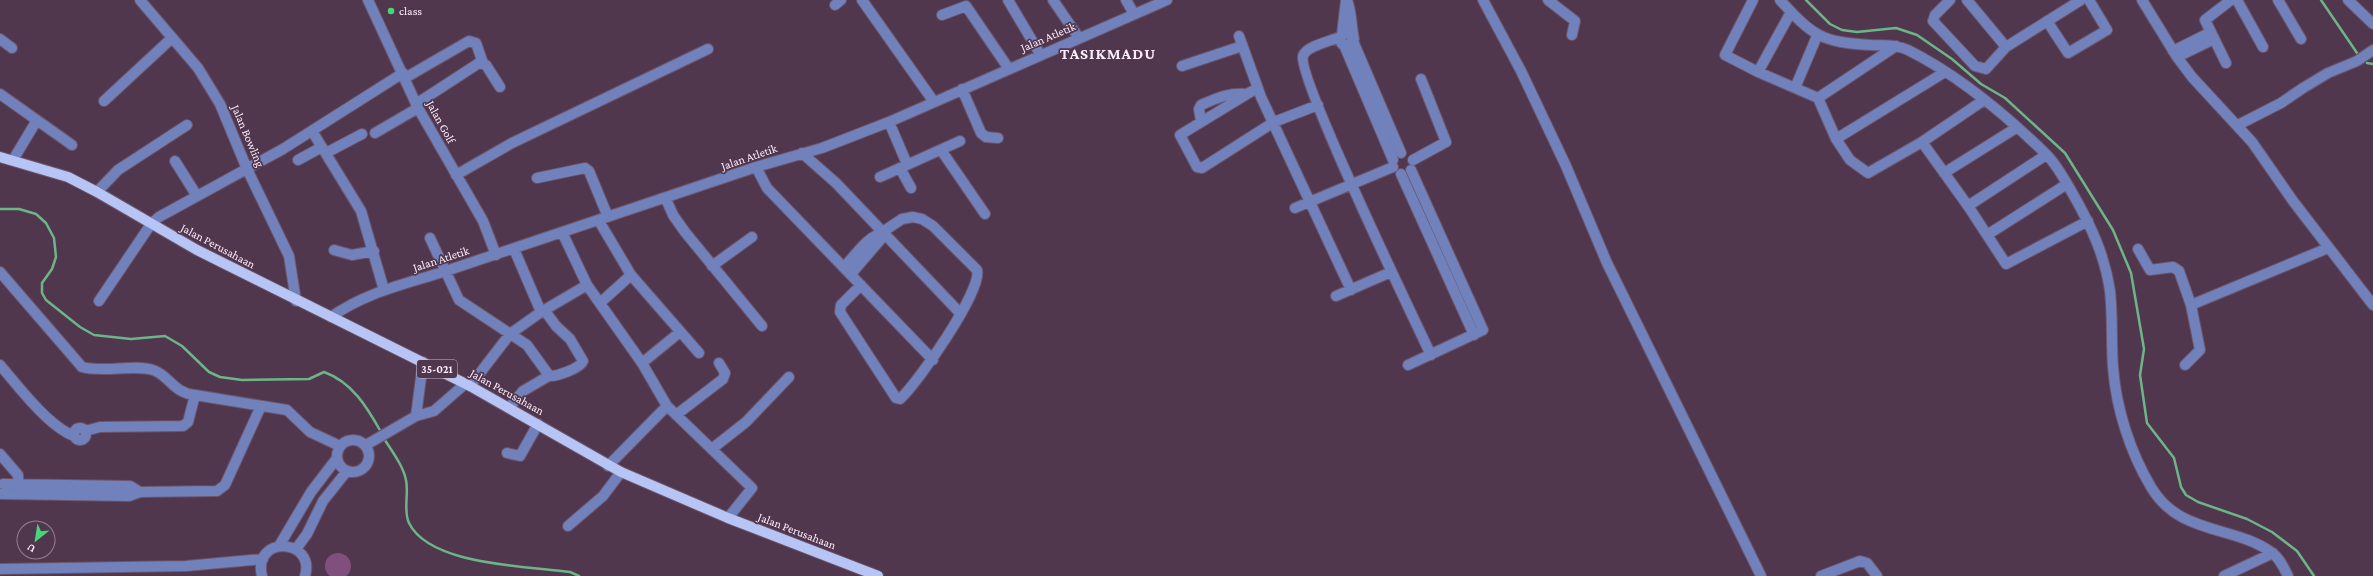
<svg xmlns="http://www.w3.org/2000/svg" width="2373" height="576" font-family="'Crimson Pro',serif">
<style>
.grass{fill:#814f7b}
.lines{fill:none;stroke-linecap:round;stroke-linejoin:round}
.stream{stroke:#6cb588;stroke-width:2.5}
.minor-casing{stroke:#6d5469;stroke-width:12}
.major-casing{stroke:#6d5469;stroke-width:12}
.minor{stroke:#7081bc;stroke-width:10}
.major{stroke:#b6c5f5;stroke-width:10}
.poi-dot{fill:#45d77a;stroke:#51374d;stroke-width:1.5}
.labels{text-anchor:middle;stroke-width:3.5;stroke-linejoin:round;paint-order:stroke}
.shield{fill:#51374d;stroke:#c9b6c6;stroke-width:1}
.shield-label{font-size:11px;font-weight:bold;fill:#fdecfa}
.poi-label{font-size:12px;fill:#fdecfa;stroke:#51374d;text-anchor:start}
.street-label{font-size:12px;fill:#fdecfa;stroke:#51374d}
.district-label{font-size:16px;font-weight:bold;letter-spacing:1px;fill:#fdecfa;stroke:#51374d}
</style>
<rect width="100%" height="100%" fill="#51374d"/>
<path class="grass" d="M325 566a13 13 0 1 1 26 0a13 13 0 1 1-26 0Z"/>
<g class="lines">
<path class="stream" d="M1806 0 1830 24 1842 30 1857 32 1896 28 1917 35 1952 59 1981 84 2005 98 2065 153 2113 230 2131 273 2144 349 2140 375 2147 423 2174 458 2181 487 2186 495 2198 502 2247 519 2272 532 2297 551 2314 576
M2321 0 2357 53
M2367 63 2373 64
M0 209H19L36 214 46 223 54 238 56 257 52 269 42 283V293L46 300 80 327 94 335 131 339 165 336 182 346 209 372 220 377 242 380 309 379 324 372C352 382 367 407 381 432
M383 437C391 450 403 465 406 480 409 493 403 511 409 523 430 566 529 566 570 572L579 576"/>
<defs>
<path id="minor" d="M140 0 198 68 220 104 247 169 289 256 296 301
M368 0 418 108 483 221 496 255
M862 0 934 102
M1008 0 1040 54
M1053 0 1079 38
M1126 0 1134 14
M1347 0C1352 13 1351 26 1354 39L1349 45 1342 44 1340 40 1342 34 1351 33
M1483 0 1521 71 1566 166 1607 263 1761 576
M1548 0 1575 21 1572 35
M1753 0 1725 55 1758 72
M1780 0C1813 36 1821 42 1870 45 1883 46 1896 44 1908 50 1958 75 2006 115 2046 154 2058 166 2066 182 2074 196 2091 226 2105 256 2110 291 2113 316 2111 342 2113 367 2116 408 2130 452 2151 487 2179 535 2233 525 2271 552 2279 557 2284 568 2288 576
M1950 0 1935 15 1933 21 1975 66 1986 69 2006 47 1967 0
M2142 0 2177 57 2192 77 2252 142 2293 201 2373 305
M2237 0 2263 47
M2278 0 2301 39
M2348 0 2373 24
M835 5 841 0
M1791 12 1758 72 1795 88
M942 15 966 6 1009 69
M2047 21 2068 53 2107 30 2089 0
M1342 34 1346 0
M1239 36 1261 97 1351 290
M1817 36 1795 88 1818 98
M1340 37C1331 41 1306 46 1303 56 1297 76 1414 319 1431 355
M0 39 12 48
M1353 41 1401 153
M1344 45 1393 160
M2006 47 2081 0
M2173 51 2211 32
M2177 57 2214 39
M2226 63 2205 20 2231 0
M1182 66 1242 46
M1945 72 1836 139 1850 160 1868 173 1922 142 1968 206 2006 264 2088 221
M405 78 469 41 476 43 483 63
M1257 88 1180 135 1197 167 1202 168 1274 122 1318 105
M962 89 981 133 986 137 998 138
M0 94 72 145
M104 101 172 38
M416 104 479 63 486 65 500 87
M1201 121 1199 109 1201 105C1217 98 1229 92 1247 94
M889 122 907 164
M2238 125 2281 103 2303 88 2328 73 2357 61 2373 50
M312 131 361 211 384 290
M375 133 418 108
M1836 139 1818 98 1896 46
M1922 142 1984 100
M941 150 985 214
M326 153 362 134
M802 153 836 183 960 313
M13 160 37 120
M298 160 322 147
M1413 160 1446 142 1421 79
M175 161 197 196
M756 167 767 188 933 360
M900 168 911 188
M1944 173 2016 128
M1401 174 1474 335
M456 175 512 143 708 49
M880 177 960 141
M537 178 585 168 589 171 608 217
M97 192 118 170 187 125
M666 199 673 215 685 232 762 326
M1968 206 2046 155
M1295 208 1393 167
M599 221 631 275 699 353
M562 232 587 285 642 363 667 406 752 488 728 518
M1987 235 2067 184
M430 238 459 300 527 345 548 374 547 377 523 391 509 408
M514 249 541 312
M2138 249 2150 270 2173 267 2179 271 2191 305
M334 250 352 255 374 251
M712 266 752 237
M844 267C855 256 867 236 883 233
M0 272 82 367C103 373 134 364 153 370 169 375 173 393 195 395
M851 274 881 239 887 229 902 219 913 217 922 219 933 226 977 270C983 290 917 384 900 399L896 398 840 312 841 305 861 285
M1336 296 1391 272
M99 301 151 224 159 217 283 149 403 73
M600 303 631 275
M545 311 556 326 570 339 583 361C581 368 556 377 548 376
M331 317C366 292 406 284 446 271L756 167 822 148 889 122 1167 0
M642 363 680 332
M0 365C18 386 48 426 74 436
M1408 365 1483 330 1411 170
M2185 365 2200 350 2191 305 2328 248
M470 386 510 334 541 312 587 285
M676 415 723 379 725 373 719 363
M416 416 423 362
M74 434a6 6 0 1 1 12 0a6 6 0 1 1-12 0Z
M85 431 100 427 183 426 188 422 195 395 287 410 310 432 340 446
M337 456a16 16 0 1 1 32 0a16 16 0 1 1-32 0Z
M366 445 416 416 434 411 465 384
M713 448 746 422 789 377
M507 453 520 456 538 424
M0 454 18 475 19 491
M608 466 667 406
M3 484 130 486 140 492
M0 494 129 496 140 492 217 491 225 485 261 406
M568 526 603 496 621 472
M279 546 311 492 337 458
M296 549 307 534 323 501 347 471
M0 569 186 566 263 559
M262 576C252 535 316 538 305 576
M1821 576 1860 561 1867 563 1877 576
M2224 576 2273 553"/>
<path id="major" d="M0 157 68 177 97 192 197 250 470 386 621 472 728 518 878 576"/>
</defs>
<use href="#minor" class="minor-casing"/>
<use href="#major" class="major-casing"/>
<use href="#minor" class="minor"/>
<use href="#major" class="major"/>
</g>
<circle class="poi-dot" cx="391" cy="11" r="4"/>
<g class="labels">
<rect class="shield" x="417" y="360" width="40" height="18" rx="3"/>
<g class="shield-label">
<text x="437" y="373">35-021</text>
</g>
<g class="poi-label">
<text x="399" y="15">class</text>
</g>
<g class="street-label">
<text transform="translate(1048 37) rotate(-23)" y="4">Jalan Atletik</text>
<text transform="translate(441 122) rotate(61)" y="4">Jalan Golf</text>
<text transform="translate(248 136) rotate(67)" y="4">Jalan Bowling</text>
<text transform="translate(749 157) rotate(-19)" y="4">Jalan Atletik</text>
<text transform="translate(218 246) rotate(28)" y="4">Jalan Perusahaan</text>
<text transform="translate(441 259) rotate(-18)" y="4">Jalan Atletik</text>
<text transform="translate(507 392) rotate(29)" y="4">Jalan Perusahaan</text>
<text transform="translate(797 531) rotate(21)" y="4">Jalan Perusahaan</text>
</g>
<g class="district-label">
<text x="1108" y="59">TASIKMADU</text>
</g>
</g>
<g transform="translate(36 540) rotate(210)"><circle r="19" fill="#51374d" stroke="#967f92"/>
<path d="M0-3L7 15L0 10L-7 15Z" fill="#45d77a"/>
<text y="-6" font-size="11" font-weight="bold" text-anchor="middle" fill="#fdecfa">U</text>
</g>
</svg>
